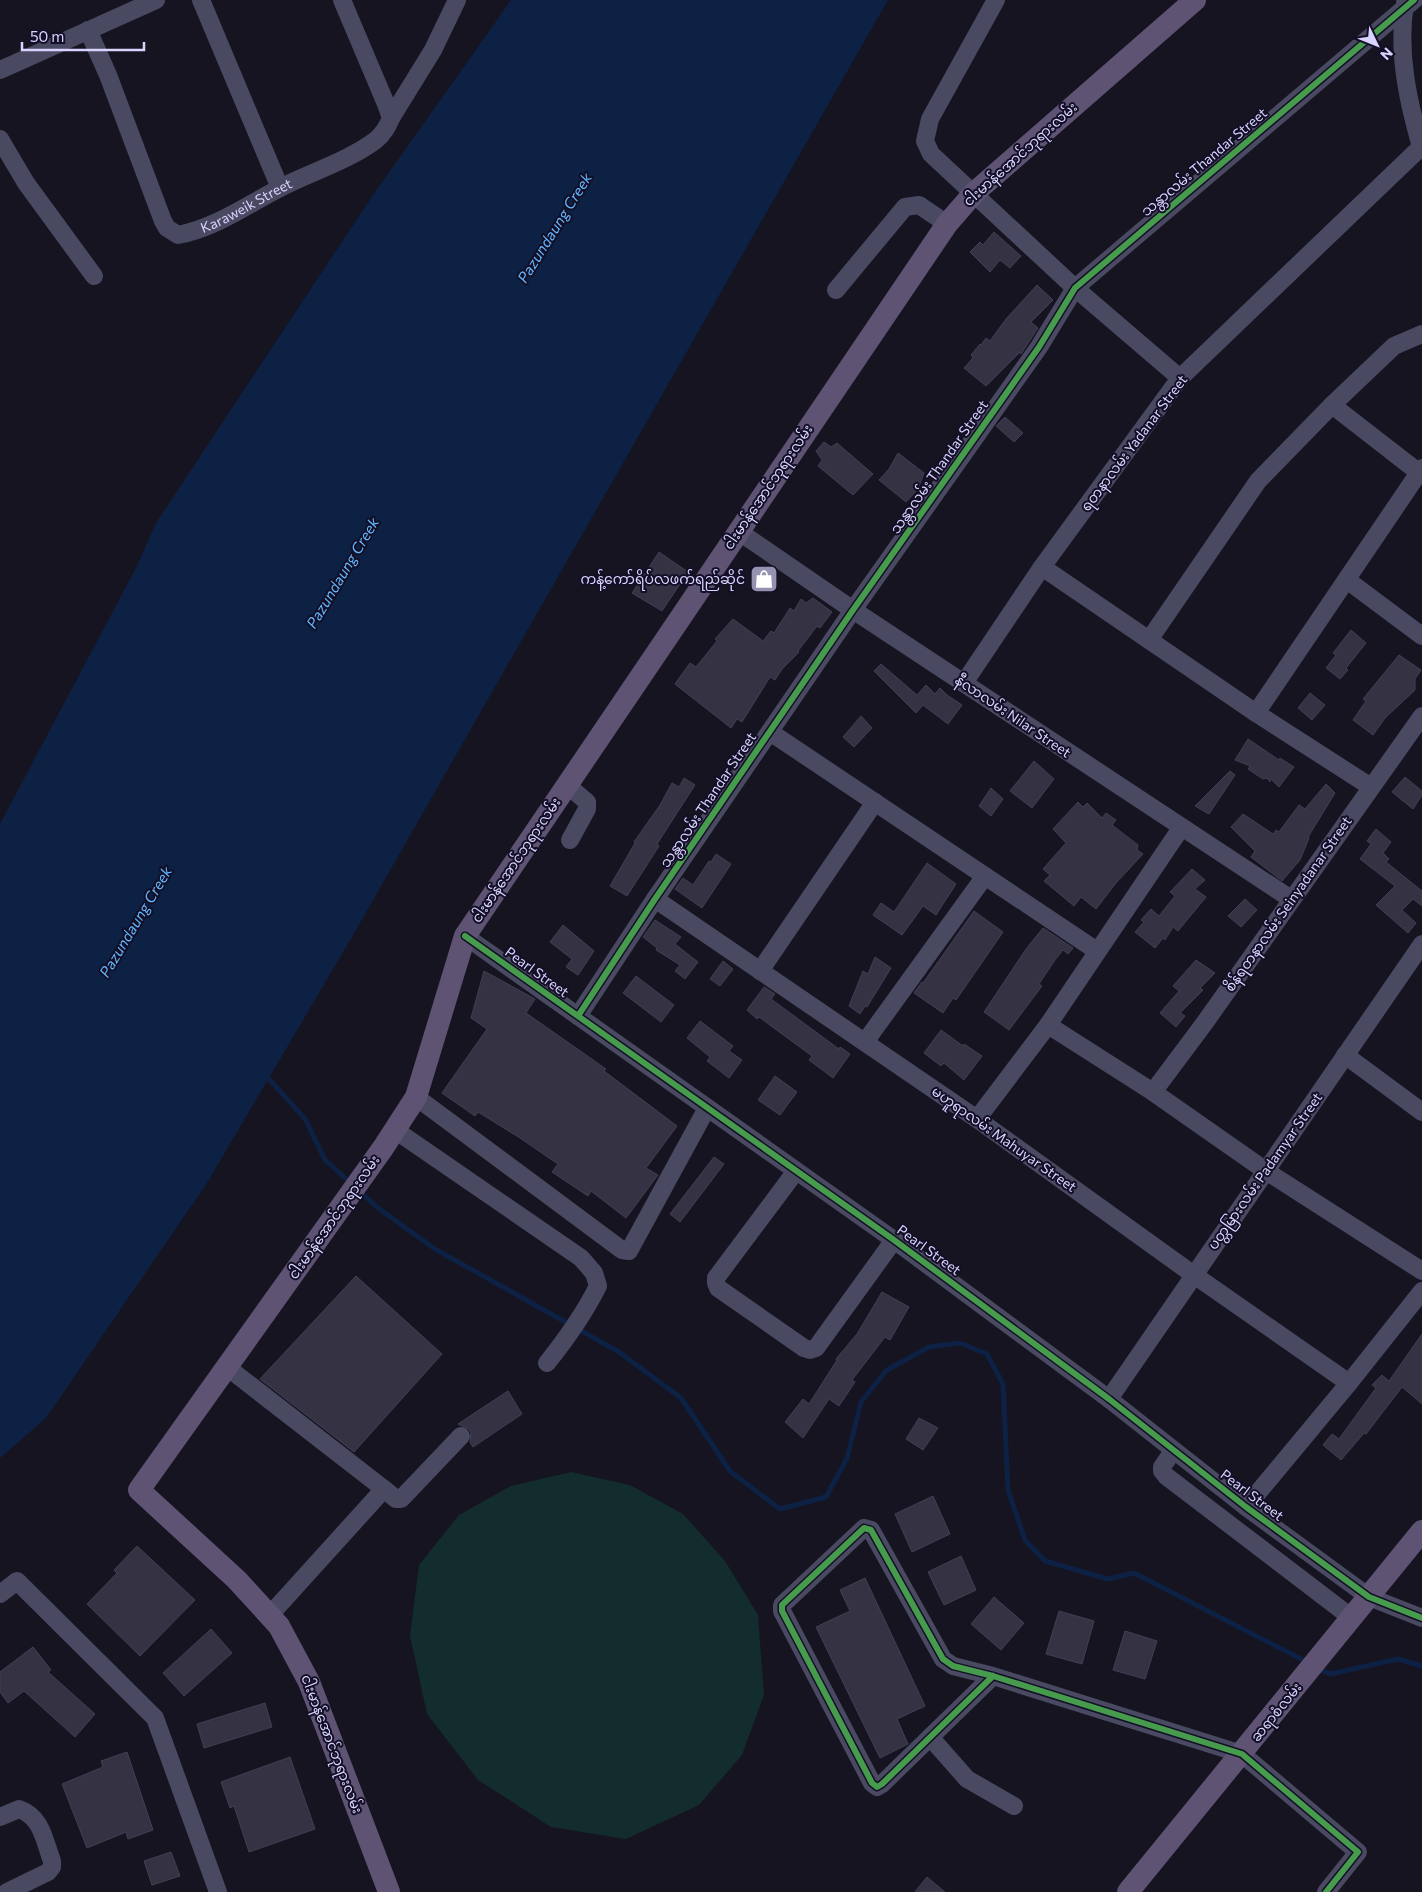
<svg xmlns="http://www.w3.org/2000/svg" width="1422" height="1892" font-family="Commissioner,'Noto Sans Myanmar',sans-serif">
<style>
.green{fill:#132c2d}
.water{fill:#0d2144}
.lines{fill:none;stroke-linecap:round;stroke-linejoin:round}
.stream{stroke:#0d2144;stroke-width:5}
.building{fill:#343243;stroke:#433f54}
.minor{stroke:#4a4962;stroke-width:18}
.major{stroke:#5e5373;stroke-width:22}
.cycleway-casing{stroke:#130f26;stroke-width:9}
.cycleway{stroke:#469c4c;stroke-width:6}
.labels{text-anchor:middle;stroke-width:4;stroke-linejoin:round;paint-order:stroke}
.street-label{font-size:14px;fill:#d9d4ff;stroke:#130f26}
.poi-label{font-size:14px;fill:#d9d4ff;stroke:#130f26;text-anchor:end}
.water-label{font-size:15px;font-style:italic;fill:#62b6ff;stroke:#130f26}
</style>
<rect width="100%" height="100%" fill="#161421"/>
<path class="green" d="M571 1472 630 1485 683 1514 725 1561 758 1615 764 1695 742 1755 699 1805 626 1839 551 1827 478 1780 427 1714 410 1636 419 1565 459 1515 511 1486Z"/>
<path class="water" d="M511 0H888L349 942 207 1183 46 1418 0 1458V824L137 566 156 523 371 198Z"/>
<g class="lines">
<path class="stream" d="M262 1076 270 1080 305 1119 325 1160 351 1183
M359 1191 378 1208 435 1249 619 1352 681 1398 730 1471 780 1509 826 1497 847 1458 861 1402 887 1370 929 1347 960 1343 987 1354 1003 1384 1008 1490 1025 1540 1045 1561 1108 1579 1134 1573 1307 1662
M1317 1668 1330 1674 1398 1659 1422 1666"/>
</g>
<path class="building" d="M994 232 1021 256 1010 268 1000 260 990 272 970 252 980 242 983 245Z
M1037 285 1053 300 1031 322 1038 328 1021 354 1020 352 986 386 964 368 973 358 971 355 980 344 981 345 986 338 990 341 1006 319Z
M1005 417 1023 433 1014 442 996 426Z
M824 442 831 447 837 443 873 474 853 495 818 466 822 460 816 451Z
M898 453 924 473 918 489 906 502 879 480 889 469Z
M659 552 688 572 662 611 632 593Z
M813 598 832 612 820 628 817 626 798 651 799 652 782 669 775 680 770 677 742 722 737 719 731 728 675 684 690 663 696 667 717 641 715 639 733 619 763 641 771 631 774 633 790 608 794 611 801 599 806 603Z
M1351 630 1366 643 1346 668 1348 670 1340 679 1326 668 1336 655 1333 653Z
M1399 655 1421 670 1415 679V690L1385 718 1373 735 1353 720 1366 701 1363 699Z
M881 664 917 695 926 685 935 694 940 688 947 695 962 705 948 724 923 705 916 713 874 671Z
M1310 693 1325 705 1312 720 1298 708Z
M861 716 872 728 854 747 843 737Z
M1248 739 1279 760 1280 758 1294 767 1279 787 1271 779 1270 782 1267 778 1263 779 1248 769 1250 766 1235 760Z
M1034 761 1054 779 1032 808 1010 791Z
M1230 771 1235 775 1209 814 1195 806Z
M1405 777 1422 791V795L1413 809 1392 792Z
M684 778 695 785 657 844 659 846 627 896 610 886 635 843 634 842 660 805 672 783 679 787Z
M1326 784 1335 793 1308 837 1309 838 1300 860 1282 881 1251 857 1255 851 1231 827 1243 814 1273 834 1276 830 1279 832 1299 805 1305 809Z
M991 788 1003 799 991 816 979 806Z
M1078 802 1083 807 1087 803 1102 818 1106 813 1116 820 1112 825 1138 845 1137 850 1143 854 1116 883 1096 909 1081 897 1074 906 1044 881 1050 875 1043 869 1066 843 1053 829Z
M1376 829 1391 842 1383 853 1389 859 1386 862 1422 891V906L1413 899 1402 910 1416 923 1408 933 1376 905 1395 886 1360 859 1371 844 1367 841Z
M716 854 731 864 702 908 675 889 683 878 693 885 709 861 711 862Z
M927 863 956 884 936 915 923 906 902 935 873 915 881 903 894 912Z
M1192 869 1205 880 1195 889 1206 897 1178 931 1173 927 1165 940 1163 938 1155 948 1135 932 1144 922 1141 920 1151 909 1159 916 1175 896 1170 892Z
M1245 899 1257 910 1241 927 1228 916Z
M974 911 1003 932 956 1000 953 998 943 1013 914 993 922 982 923 983Z
M655 920 681 937 675 944 698 962 685 979 675 971 680 965 656 950 657 948 643 937Z
M563 925 594 951 578 975 566 967 572 959 550 942Z
M1043 928 1073 948 1068 954 1063 950 1055 960 1039 984 1042 986 1009 1030 984 1012 1026 949Z
M875 957 891 968 867 1007 865 1006 860 1014 849 1006 863 971 868 974Z
M1196 960 1215 973 1200 988 1203 990 1180 1013 1185 1016 1176 1027 1160 1013 1179 991 1173 986Z
M723 961 733 969 720 986 710 979Z
M484 971 535 999 526 1013 606 1069 604 1071 677 1126 646 1168 658 1175 626 1218 591 1191 588 1196 552 1172 558 1164 520 1138 478 1112 475 1116 442 1093 487 1029 471 1018Z
M636 976 674 1005 661 1022 623 993Z
M764 987 775 994 771 999 839 1049 840 1047 850 1054 833 1078 809 1060 812 1056 759 1017 757 1019 747 1010Z
M700 1021 733 1046 729 1051 742 1060 729 1078 707 1061 710 1057 687 1038Z
M941 1030 963 1046 964 1044 982 1056 964 1080 944 1063 941 1066 924 1053Z
M775 1076 797 1092 780 1115 758 1100Z
M714 1157 724 1164 680 1222 670 1214Z
M356 1276 442 1354 354 1452 260 1379Z
M882 1292 909 1307 890 1340 885 1337 852 1380 855 1382 839 1406 829 1399 803 1438 785 1422 803 1399 809 1404 837 1360 836 1359 857 1334Z
M1422 1334V1404L1402 1387 1366 1434 1364 1433 1341 1460 1323 1445 1332 1434 1339 1439 1376 1388 1372 1385 1382 1375 1389 1381Z
M508 1391 522 1414 473 1447 470 1442 471 1433 469 1429 458 1424Z
M919 1418 938 1428 923 1450 906 1439Z
M933 1496 950 1534 912 1552 895 1514Z
M137 1546 195 1600 140 1656 87 1604 117 1573 114 1570Z
M961 1556 976 1590 944 1605 928 1572Z
M865 1578 925 1706 897 1719 908 1744 880 1758 816 1627 850 1611 840 1590Z
M994 1597 1024 1623 1001 1650 971 1624Z
M1059 1611 1094 1621 1082 1664 1046 1654Z
M211 1629 232 1653 184 1696 163 1673Z
M1125 1631 1157 1641 1145 1679 1113 1670Z
M33 1647 51 1670 48 1672 95 1714 75 1737 24 1691 8 1703 0 1692V1672Z
M265 1703 272 1727 204 1748 197 1724Z
M127 1752 153 1830 128 1839 126 1832 87 1848 62 1784 103 1767 101 1761Z
M290 1757 315 1829 249 1852 234 1806 230 1808 221 1782Z
M171 1852 180 1876 152 1885 144 1861Z
M927 1877 945 1892H915Z"/>
<g class="lines">
<g class="minor">
<path d="M201 0 280 188"/>
<path d="M996 0 930 119 925 141 931 154 1075 288 1180 378"/>
<path d="M1405 3C1397 52 1408 102 1422 150"/>
<path id="s1" d="M88 30 108 75 163 221 167 228 178 235C215 228 247 205 280 188 311 172 348 161 376 140 383 134 388 126 391 118L386 104 342 0"/>
<path d="M0 70 156 0"/>
<path d="M391 118 433 50 457 0"/>
<path d="M0 139 26 183 94 276"/>
<path d="M836 290 905 207 919 205 947 224"/>
<path d="M1332 405 1422 475"/>
<path d="M738 531 853 610 1291 899"/>
<path d="M1042 567 1256 713 1371 787"/>
<path d="M1347 580 1422 636"/>
<path d="M1149 640 1258 481 1332 405 1394 346 1422 334"/>
<path d="M964 683 1042 567 1180 378 1421 147"/>
<path d="M1256 713 1422 468"/>
<path d="M770 732 1097 951"/>
<path d="M567 785 587 802V809L570 840"/>
<path d="M655 899 977 1119 1194 1275 1349 1383"/>
<path d="M465 936 894 1240 1109 1399 1246 1507 1369 1597 1422 1618"/>
<path d="M760 971 875 802"/>
<path d="M578 1016 655 899 853 610 1039 347 1075 288 1414 0"/>
<path d="M1048 1025 1153 1092 1266 1171 1422 1271"/>
<path d="M865 1042 985 876"/>
<path d="M1345 1055 1422 1112"/>
<path d="M1153 1092 1206 1021 1422 716"/>
<path d="M416 1097 622 1250 629 1251 707 1108"/>
<path d="M977 1119 1048 1025 1181 828"/>
<path d="M395 1130 581 1258 594 1273 598 1286C584 1314 567 1338 547 1363"/>
<path d="M796 1171 716 1278V1283L718 1288 804 1348 810 1350 816 1348 894 1240"/>
<path d="M227 1367 384 1489 269 1616"/>
<path d="M1109 1399 1422 944"/>
<path d="M1173 1451 1162 1467V1471L1166 1476 1352 1618"/>
<path d="M384 1489 396 1499H401L461 1436"/>
<path d="M1246 1507 1349 1383 1422 1291"/>
<path d="M0 1594 17 1581 155 1718 218 1892"/>
<path d="M993 1676 882 1784 877 1787 872 1783 782 1611V1605L864 1528 871 1530 943 1659 953 1666 993 1676 1242 1754 1358 1852 1326 1892"/>
<path d="M930 1737 967 1779 1014 1806"/>
<path d="M0 1817 19 1809C42 1817 44 1840 52 1861V1867L48 1872 7 1892"/>
</g>
<path class="major" d="M389 1892 309 1682 279 1626 237 1580 139 1490 383 1148 416 1097 465 936 947 224 974 193 1195 0
M1128 1892 1422 1531"/>
<defs>
<path id="cycleway" d="M465 936 894 1240 1109 1399 1246 1507 1369 1597 1422 1618
M578 1016 655 899 853 610 1039 347 1075 288 1414 0
M993 1676 882 1784 877 1787 872 1783 782 1611V1605L864 1528 871 1530 943 1659 953 1666 993 1676 1242 1754 1358 1852 1326 1892"/>
</defs>
<use href="#cycleway" class="cycleway-casing"/>
<use href="#cycleway" class="cycleway"/>
</g>
<defs>
<symbol id="shop-square" viewBox="-11 -11 22 22"><rect x="-9" y="-9" width="18" height="18" rx="4" fill="#9591b1" stroke="#130f26"/><path d="M-5-2.5h2.3a2.7 3.5 0 0 1 5.4 0H5L5.5 6h-11ZM-1.5-2.5h3a1.5 2.3 0 0 0-3 0Z" fill="#fff"/></symbol>
</defs>
<g fill-rule="evenodd">
<use href="#shop-square" x="748" y="563" width="32" height="32"/>
</g>
<g class="labels">
<g class="street-label">
<text transform="translate(1020 154) rotate(-42)" y="5">ငါးမာန်အောင်ဘုရားလမ်း</text>
<text transform="translate(1204 162) rotate(-40)" y="5">သန္တာလမ်း Thandar Street</text>
<text dy="5" stroke="none"><textPath href="#s1" startOffset="301">Karaweik Street</textPath></text>
<text transform="translate(1134 443) rotate(-53)" y="5">ရတနာလမ်း Yadanar Street</text>
<text transform="translate(939 467) rotate(-55)" y="5">သန္တာလမ်း Thandar Street</text>
<text transform="translate(768 487) rotate(-56)" y="5">ငါးမာန်အောင်ဘုရားလမ်း</text>
<text transform="translate(1013 716) rotate(34)" y="5">နီလာလမ်း Nilar Street</text>
<text transform="translate(708 800) rotate(-56)" y="5">သန္တာလမ်း Thandar Street</text>
<text transform="translate(516 860) rotate(-56)" y="5">ငါးမာန်အောင်ဘုရားလမ်း</text>
<text transform="translate(1288 904) rotate(-55)" y="5">စိန်ရတနာလမ်း Seinyadanar Street</text>
<text transform="translate(537 972) rotate(36)" y="5">Pearl Street</text>
<text transform="translate(1004 1139) rotate(35)" y="5">မဟူရာလမ်း Mahuyar Street</text>
<text transform="translate(1265 1171) rotate(-55)" y="5">ပတ္တမြားလမ်း Padamyar Street</text>
<text transform="translate(334 1217) rotate(-55)" y="5">ငါးမာန်အောင်ဘုရားလမ်း</text>
<text transform="translate(929 1250) rotate(36)" y="5">Pearl Street</text>
<text transform="translate(1252 1495) rotate(37)" y="5">Pearl Street</text>
<text transform="translate(1276 1712) rotate(-51)" y="5">ဆရာစံလမ်း</text>
<text transform="translate(332 1744) rotate(69)" y="5">ငါးမာန်အောင်ဘုရားလမ်း</text>
</g>
<g class="poi-label">
<text x="745" y="584">ကန့်ကော်ရိပ်လဖက်ရည်ဆိုင်</text>
</g>
<g class="water-label">
<text transform="translate(555 228) rotate(-58)" y="5">Pazundaung Creek</text>
<text transform="translate(343 573) rotate(-59)" y="5">Pazundaung Creek</text>
<text transform="translate(136 922) rotate(-59)" y="5">Pazundaung Creek</text>
</g>
</g>
<g transform="translate(1377 45) rotate(133)" stroke="#130f26" stroke-width="4" paint-order="stroke">
<path d="M0-4L9 19L0 12L-9 19Z" fill="#d9d4ff"/>
<text y="-8" font-size="14" font-weight="bold" text-anchor="middle" fill="#d9d4ff">N</text>
</g>
<path d="M22 42v8h122v-8" fill="none" stroke="#d9d4ff" stroke-width="2.5"/>
<text x="30" y="42" font-size="15" fill="#d9d4ff" stroke="#130f26" stroke-width="4" paint-order="stroke">50 m</text>
</svg>
